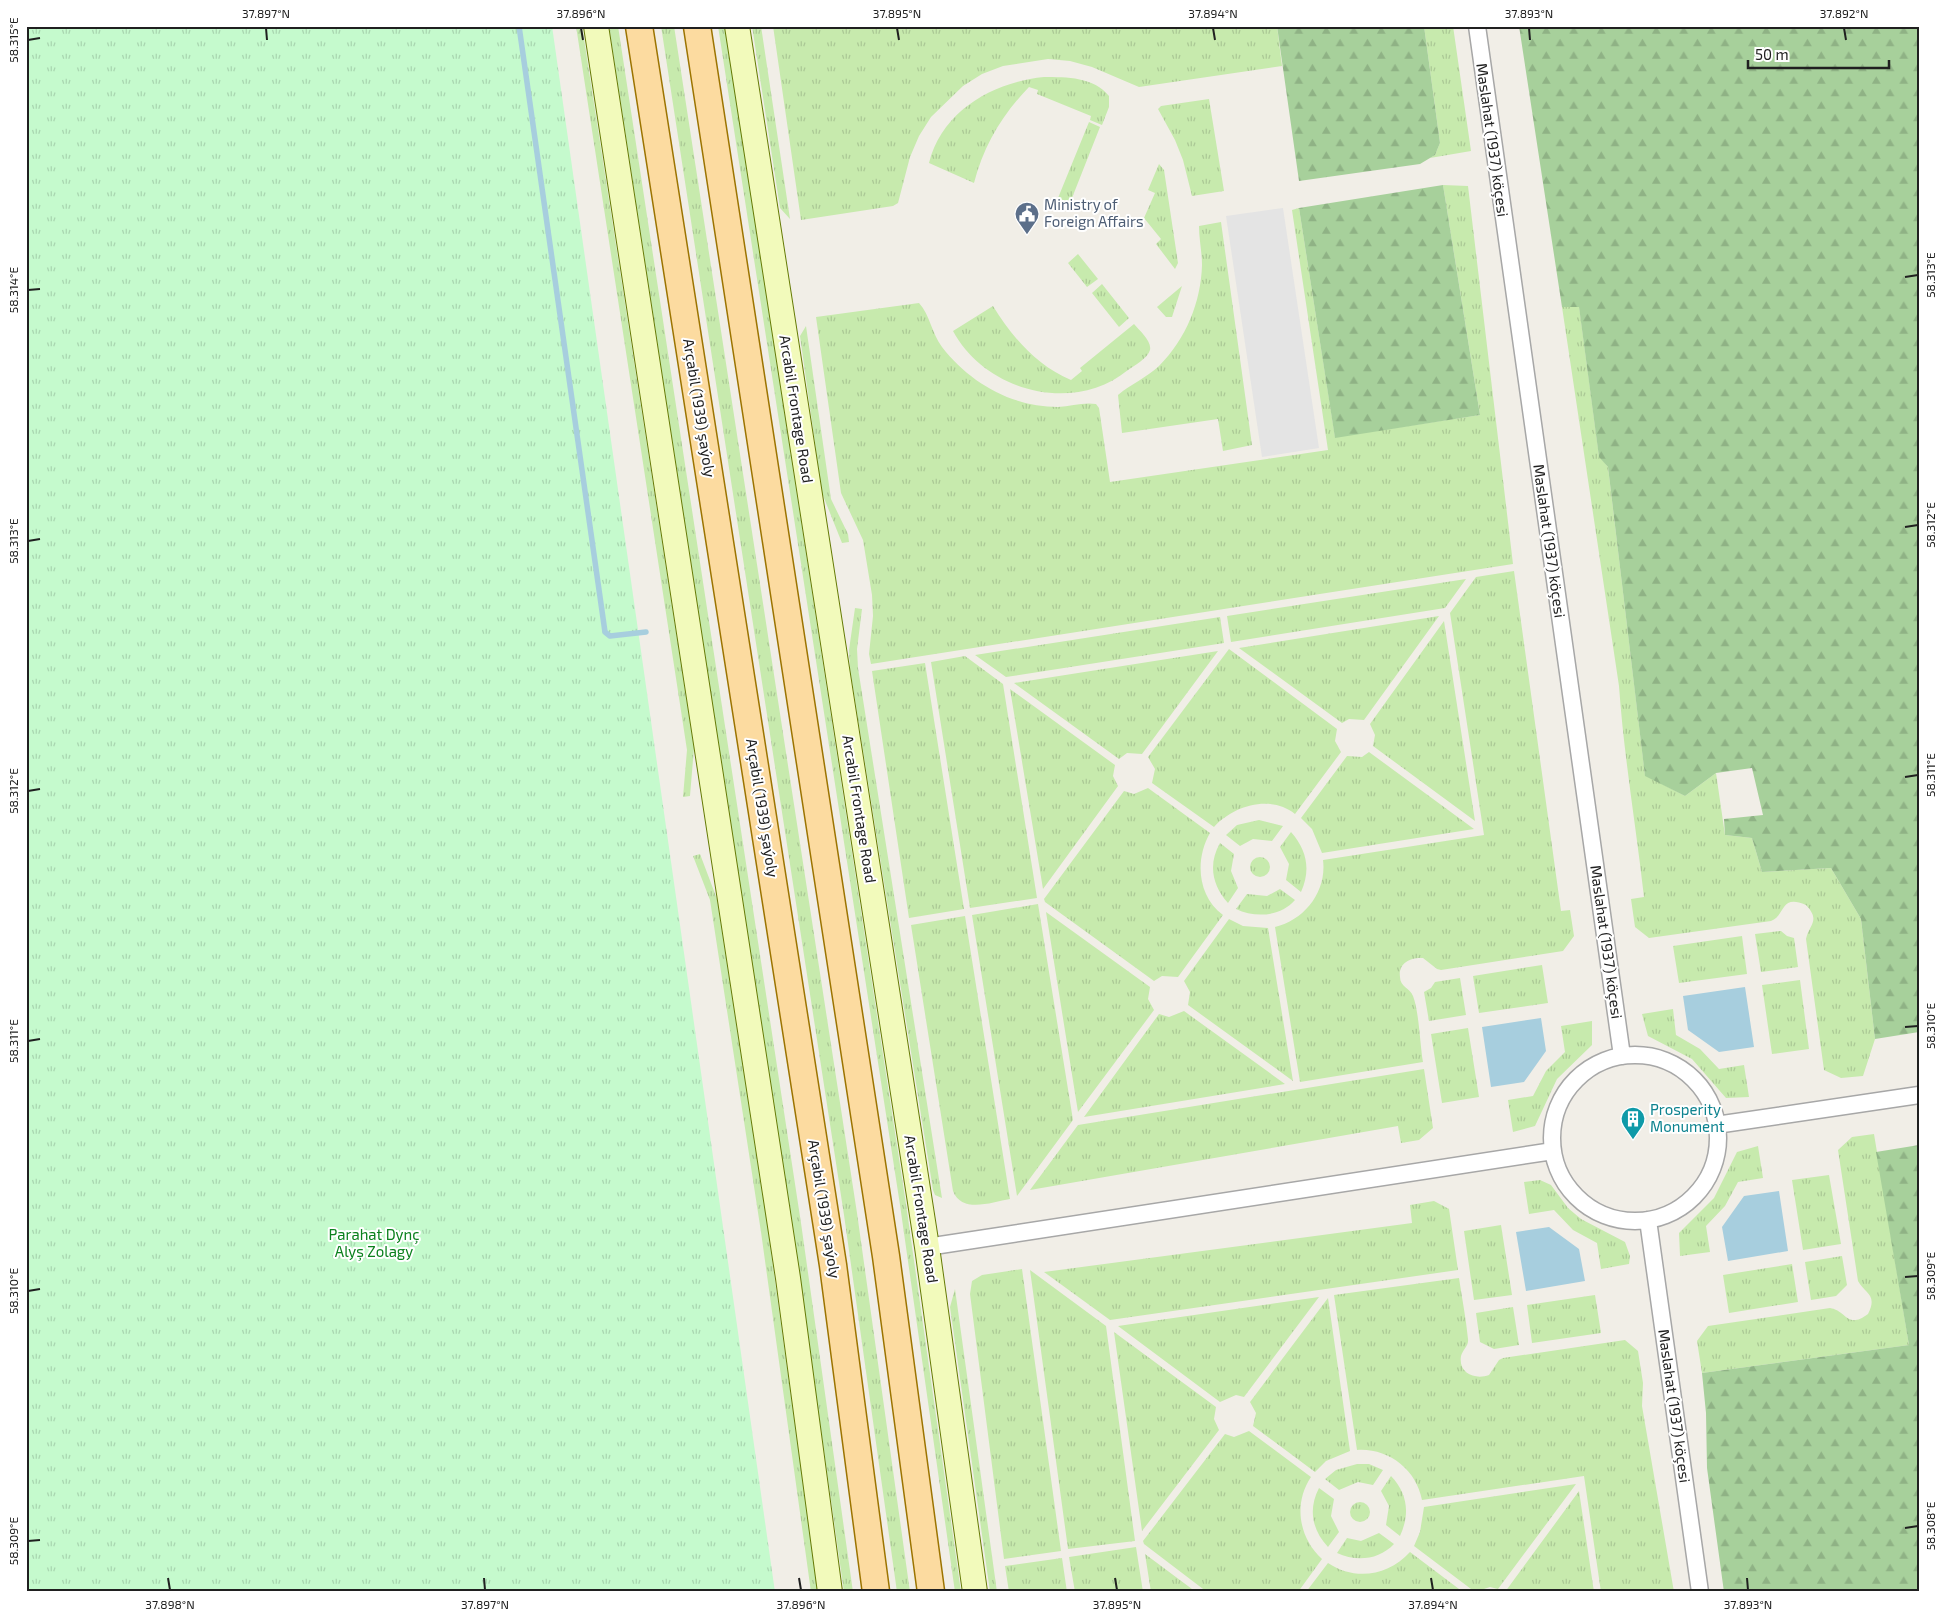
<svg xmlns="http://www.w3.org/2000/svg" width="1945" height="1618" font-family="'Exo 2',sans-serif">
<style>
.grass{fill:url(#grass-tufts)}
.forest{fill:url(#forest-firs)}
.park{fill:url(#park-tufts)}
.parking{fill:#e4e4e4}
.water{fill:#a7cede}
.lines{fill:none;stroke-linecap:round;stroke-linejoin:round}
.stream{stroke:#a7cede;stroke-width:5.5}
.street-casing{stroke:#a7a7a7;stroke-width:19}
.secondary-casing{stroke:#657a05;stroke-width:26}
.primary-casing{stroke:#9c7400;stroke-width:29}
.street{stroke:#fff;stroke-width:16}
.secondary{stroke:#f2fabb;stroke-width:24}
.primary{stroke:#fcdba0;stroke-width:26}
.ticks{fill:none;stroke:#202020;stroke-width:2}
.labels{text-anchor:middle;stroke-width:4;stroke-linejoin:round;paint-order:stroke}
.street-label{font-size:15px;fill:#202020;stroke:#fff}
.service-label{font-size:15px;fill:#4e5e75;stroke:#fff;text-anchor:start}
.culture-label{font-size:15px;fill:#0d838f;stroke:#fff;text-anchor:start}
.park-label{font-size:15px;fill:#0b811d;stroke:#fff}
.neatline{fill:none;stroke:#202020;stroke-width:2}
.ticks-label{font-size:12px;text-anchor:middle;fill:#202020}
</style>
<defs>
<pattern id="grass-tufts" width="24" height="20" patternUnits="userSpaceOnUse" patternTransform="scale(1.25)"><rect width="24" height="20" fill="#c7eaad"/><path d="M3 7l-1-3M5 7V3M7 7l1-3M15 17l-1-3M17 17v-4M19 17l1-3" fill="none" stroke="#abc895"/></pattern>
<pattern id="forest-firs" width="22" height="20" patternUnits="userSpaceOnUse" patternTransform="scale(1.25)"><rect width="22" height="20" fill="#a7d09b"/><path d="M5 1l3.5 6h-7zM16 11l3.5 6h-7z" fill="#8fb285"/></pattern>
<pattern id="park-tufts" width="24" height="20" patternUnits="userSpaceOnUse" patternTransform="scale(1.25)"><rect width="24" height="20" fill="#c5facd"/><path d="M3 7l-1-3M5 7V3M7 7l1-3M15 17l-1-3M17 17v-4M19 17l1-3" fill="none" stroke="#a9d6b0"/></pattern>
</defs>
<rect width="100%" height="100%" fill="#f1eee7"/>
<path class="grass" d="M576 26H582L694 748 690 796 683 797 687 750Z
M609 26H618L801 1223 853 1592H844L792 1224Z
M661 26H674L857 1213 910 1592H897L844 1215Z
M718 26H725L906 1204 961 1592H955L900 1205Z
M752 26H761L790 219 780 208Z
M773 26H1277L1282 66 1139 87 1092 67 1070 61 1048 59 1003 66 982 74 963 86 931 117 919 136 910 157 898 203 893 206 801 220Z
M1424 26H1453L1471 151 1430 158 1435 155 1440 143Z
M1044 77C1067 77 1094 77 1109 96V107L1102 125 1090 120 1091 116 1037 94 1038 90 1029 87C1002 115 984 145 974 183L929 163C942 110 994 82 1044 77Z
M1209 99 1224 191 1192 196 1183 160 1175 140 1158 109 1161 106Z
M1089 122 1100 127 1070 203 1058 198Z
M1159 164 1164 170 1178 263 1175 269 1156 244 1161 239 1144 218 1155 193 1148 190Z
M1443 185 1468 186 1513 564 871 664 869 654 873 616 872 595 863 540 841 493 816 317 919 303C930 315 932 334 942 347 970 383 1012 407 1058 407 1071 406 1084 402 1096 404L1099 408 1110 482 1328 450 1292 210 1299 208 1335 437 1480 415Z
M1221 222 1252 445 1223 451 1218 419 1122 433 1118 395C1131 384 1146 378 1159 366 1186 339 1201 302 1202 265 1202 252 1199 239 1199 226Z
M1078 254 1098 279 1087 287 1068 263Z
M1102 284 1129 318 1119 327 1092 293Z
M1182 286 1172 317H1166L1157 307Z
M993 306C1012 337 1037 366 1071 380L1082 371 1080 368 1134 324C1139 330 1152 341 1150 350 1148 358 1134 366 1128 370 1073 415 985 391 953 331Z
M1579 306 1599 456 1608 467 1645 775 1685 796 1716 773 1725 835 1752 838 1762 872 1831 868 1861 919 1875 1039 1863 1076 1841 1078 1824 1070 1806 939C1809 924 1821 921 1806 905 1780 894 1786 915 1771 921L1649 938 1635 927 1631 899 1644 897C1636 826 1624 757 1619 686L1562 307Z
M806 326 831 499 848 534 849 542 842 543 822 493 800 336Z
M1514 571 1561 911 1570 910 1574 936 1563 951 1441 970 1437 969 1423 958C1411 957 1398 963 1400 977 1400 987 1410 988 1413 996 1419 1011 1420 1045 1423 1062L1300 1082 1275 927C1305 920 1327 891 1323 860L1484 835 1450 613 1476 577Z
M1466 579 1445 608 1231 642 1227 616Z
M855 608 862 609 857 649 858 668 942 1198 935 1195 933 1190 850 669 849 650Z
M1439 616 1364 720 1349 719 1342 723 1239 648Z
M1220 617 1224 643 1006 677 975 655Z
M1444 621 1475 821 1373 746 1375 735 1370 724Z
M1229 649 1337 729 1335 741 1341 752 1295 814C1270 794 1233 806 1214 827L1152 783 1155 769 1148 757Z
M1218 651 1142 754 1127 753 1119 759 1014 683Z
M965 656 1003 684 1037 898 970 908 931 662Z
M925 663 964 909 909 918 872 671Z
M1010 689 1115 765 1113 776 1118 786 1043 889Z
M1369 752 1474 829 1322 853 1312 829 1301 818 1347 756 1362 757Z
M1148 788 1210 833C1195 859 1197 896 1223 915L1178 977 1162 976 1154 981 1045 902 1044 899 1124 791 1134 794Z
M1259 820 1283 826 1272 841 1253 839 1240 846 1226 835 1237 825Z
M1291 832C1307 850 1311 870 1301 892L1286 880 1289 864 1280 847Z
M1220 843 1234 854 1231 871 1238 888 1228 903C1212 885 1208 864 1220 843Z
M700 854 717 899 768 1230 818 1592H811L761 1232 710 900 693 856Z
M1250 867a10 10 0 1 1 20 0a10 10 0 1 1-20 0Z
M1280 889 1295 900C1280 917 1255 918 1236 909L1247 894 1267 896Z
M1038 904 1073 1120 1017 1196 972 915Z
M1046 912 1150 987 1148 999 1154 1010 1078 1112Z
M965 916 1010 1199C992 1202 962 1214 953 1191L911 925Z
M1229 919 1243 926 1268 928 1293 1081 1188 1005 1190 992 1184 981Z
M1781 931 1787 936 1794 938 1798 967 1761 972 1755 934Z
M1742 936 1747 974 1679 983 1673 946Z
M1542 965 1548 1003 1479 1013 1473 976Z
M1460 978 1466 1015 1429 1021 1424 992 1431 988 1435 982Z
M1800 980 1809 1049 1772 1054 1762 985Z
M1673 1009 1676 1035 1700 1049 1719 1069 1744 1065 1749 1097 1726 1098 1692 1059 1648 1036 1642 1014Z
M1184 1011 1285 1084 1084 1117 1159 1014 1169 1017Z
M1592 1021V1045L1557 1079 1535 1126 1513 1132 1508 1100 1533 1096 1546 1071 1565 1052 1561 1026Z
M1468 1028 1479 1097 1442 1103 1431 1034Z
M1424 1069 1433 1128 1419 1140 1401 1143 1398 1126 1030 1190 1078 1125Z
M1874 1134 1909 1345 1702 1373 1697 1341 1708 1326 1830 1308C1846 1310 1847 1330 1868 1314 1878 1294 1865 1294 1858 1281L1838 1150 1852 1137Z
M1758 1146 1763 1178 1738 1182 1725 1206 1706 1226 1710 1252 1680 1256 1679 1233 1714 1198 1737 1152Z
M1829 1175 1841 1244 1803 1250 1792 1180Z
M1540 1180 1551 1185 1568 1208 1581 1219 1625 1242 1630 1256 1629 1264 1601 1269 1597 1243 1573 1230 1554 1210 1529 1214 1524 1182Z
M1434 1201 1449 1209 1458 1270 1110 1320 1044 1272 1412 1223 1410 1205Z
M1501 1225 1512 1295 1474 1300 1464 1231Z
M1842 1256 1847 1285 1836 1296 1811 1300 1805 1262Z
M1792 1264 1798 1302 1729 1313 1723 1275Z
M1022 1269 1061 1551 1004 1559 970 1294 972 1281 982 1275Z
M1030 1270 1106 1326 1135 1541 1068 1549Z
M1459 1278C1462 1298 1466 1319 1468 1339 1469 1346 1463 1349 1461 1356 1458 1374 1476 1380 1489 1375L1499 1360 1503 1358 1625 1340 1638 1351 1643 1383 1642 1406 1674 1592H1601L1584 1476 1422 1500C1416 1469 1388 1448 1357 1450L1334 1295Z
M955 1289 997 1592H990L950 1307Z
M1595 1295 1601 1333 1532 1343 1527 1305Z
M1319 1297 1244 1397 1236 1395 1220 1402 1118 1326Z
M1328 1298 1350 1451 1326 1461 1315 1472 1253 1426 1256 1413 1250 1402Z
M1513 1307 1519 1345 1494 1349 1480 1342 1476 1313Z
M1114 1332 1216 1407 1214 1419 1219 1430 1142 1531Z
M1249 1431 1311 1477C1293 1504 1299 1538 1322 1559L1298 1592H1207L1144 1544 1143 1541 1225 1434 1234 1437Z
M1357 1464H1369L1383 1470 1373 1485 1358 1482 1339 1490 1325 1479 1336 1470Z
M1391 1476C1408 1494 1410 1514 1400 1536L1386 1525 1389 1506 1381 1491Z
M1576 1484 1498 1589 1490 1587 1475 1592 1414 1546 1420 1532 1424 1507Z
M1319 1488 1334 1499 1331 1516 1339 1532 1328 1547C1312 1530 1308 1509 1319 1488Z
M1579 1491 1594 1592H1505Z
M1350 1512a10 10 0 1 1 20 0a10 10 0 1 1-20 0Z
M1379 1533 1394 1544C1379 1560 1356 1562 1337 1553L1347 1538 1361 1541Z
M1136 1547 1143 1592H1075L1069 1557Z
M1410 1552 1463 1592H1306L1328 1563C1355 1581 1388 1576 1410 1552Z
M1145 1554 1196 1592H1151Z
M1062 1558 1067 1592H1009L1005 1566Z"/>
<path class="forest" d="M1277 26H1424L1440 143 1435 155 1420 164 1299 181Z
M1519 26H1919V1032L1875 1039 1861 919 1831 868 1762 872 1752 838 1725 835 1724 819 1763 815 1752 768 1716 773 1685 796 1645 776 1608 467 1599 457 1579 307H1562Z
M1443 185 1480 415 1335 438 1299 208Z
M1919 1145V1592H1724L1707 1468 1706 1413 1702 1373 1909 1345 1876 1152Z"/>
<path class="park" d="M26 26H552L775 1592H26Z"/>
<path class="parking" d="M1283 208 1319 448 1262 457 1226 216Z"/>
<path class="water" d="M1745 987 1754 1047 1719 1052 1688 1030 1683 996Z
M1541 1018 1546 1051 1524 1082 1491 1087 1482 1027Z
M1779 1191 1788 1251 1728 1261 1722 1227 1744 1196Z
M1549 1227 1579 1249 1585 1281 1526 1291 1516 1232Z"/>
<g class="lines">
<path class="stream" d="M519 26 605 632 610 636 646 632"/>
<defs>
<path id="street" d="M1477 26 1622 1056
M1552 1138a83 83 0 1 1 166 0a83 83 0 1 1-166 0Z
M1716 1125 1919 1095
M1648 1220 1700 1592
M927 1247 1553 1151"/>
<path id="secondary" d="M596 26 788 1278 830 1592
M737 26 927 1247 975 1592"/>
<path id="primary" d="M639 26 833 1265 876 1592
M697 26 886 1256 931 1592"/>
</defs>
<use href="#street" class="street-casing"/>
<use href="#secondary" class="secondary-casing"/>
<use href="#primary" class="primary-casing"/>
<use href="#street" class="street"/>
<use href="#secondary" class="secondary"/>
<use href="#primary" class="primary"/>
</g>
<path class="ticks" d="M266 28 267 40M581 28 583 40M897 28 899 40M1213 28 1215 40M1529 28 1530 40M1844 28 1846 40M28 40 40 38M1905 277 1918 275M28 290 40 289M1905 527 1918 525M28 541 40 539M1905 777 1918 775M28 791 40 789M1905 1027 1918 1026M28 1041 40 1039M1905 1277 1918 1276M28 1291 40 1289M1905 1528 1918 1526M28 1541 40 1540M168 1578 170 1590M484 1578 485 1590M799 1578 801 1590M1115 1578 1117 1590M1431 1578 1433 1590M1747 1578 1748 1590"/>
<defs>
<symbol id="civic-pin" viewBox="-11 -11 22 30"><path d="M0 17L-7.5 6A9.5 9.5 0 1 1 7.5 6Z" fill="#5c6f8a" stroke="#fff"/><path d="M-.6-6.5H3V-4.5H.6V-3L4-1V1h2V6H-6V1h2V-1L-.6-3ZM-1.2 2.5V6h2.4V2.5Z" fill="#fff"/></symbol>
<symbol id="building-pin" viewBox="-11 -11 22 30"><path d="M0 17L-7.5 6A9.5 9.5 0 1 1 7.5 6Z" fill="#0f9aa8" stroke="#fff"/><path d="M-4-6H4V6H1V3H-1V6H-4ZM-2.5-4.3h1.7v1.8h-1.7ZM.8-4.3h1.7v1.8H.8ZM-2.5-1h1.7V.8h-1.7ZM.8-1h1.7V.8H.8Z" fill="#fff"/></symbol>
</defs>
<g fill-rule="evenodd">
<use href="#civic-pin" x="1013" y="200" width="28" height="38"/>
<use href="#building-pin" x="1619" y="1105" width="28" height="38"/>
</g>
<g class="labels">
<g class="street-label">
<text transform="translate(1492 140) rotate(82)" y="5">Maslahat (1937) köçesi</text>
<text transform="translate(699 408) rotate(81)" y="5">Arçabil (1939) şaýoly</text>
<text transform="translate(796 409) rotate(81)" y="5">Arcabil Frontage Road</text>
<text transform="translate(1549 541) rotate(82)" y="5">Maslahat (1937) köçesi</text>
<text transform="translate(762 808) rotate(81)" y="5">Arçabil (1939) şaýoly</text>
<text transform="translate(859 809) rotate(81)" y="5">Arcabil Frontage Road</text>
<text transform="translate(1606 942) rotate(82)" y="5">Maslahat (1937) köçesi</text>
<text transform="translate(824 1209) rotate(81)" y="5">Arçabil (1939) şaýoly</text>
<text transform="translate(921 1209) rotate(81)" y="5">Arcabil Frontage Road</text>
<text transform="translate(1674 1406) rotate(82)" y="5">Maslahat (1937) köçesi</text>
</g>
<g class="service-label">
<text x="1044" y="210">Ministry of<tspan x="1044" dy="17">Foreign Affairs</tspan></text>
</g>
<g class="culture-label">
<text x="1650" y="1115">Prosperity<tspan x="1650" dy="17">Monument</tspan></text>
</g>
<g class="park-label">
<text x="374" y="1240">Parahat Dynç<tspan x="374" dy="17">Alyş Zolagy</tspan></text>
</g>
</g>
<rect width="1945" height="1618" fill="none" stroke="#ffffff" stroke-width="55"/>
<path d="M1748 60v8h141v-8" fill="none" stroke="#202020" stroke-width="2.5"/>
<text x="1755" y="60" font-size="15" fill="#202020" stroke="#ffffff" stroke-width="4" paint-order="stroke">50 m</text>
<rect x="28" y="28" width="1890" height="1562" class="neatline"/>
<g class="ticks-label">
<text x="266" y="18">37.897°N</text>
<text x="581" y="18">37.896°N</text>
<text x="897" y="18">37.895°N</text>
<text x="1213" y="18">37.894°N</text>
<text x="1529" y="18">37.893°N</text>
<text x="1844" y="18">37.892°N</text>
<text transform="translate(14 40) rotate(-90)" y="4">58.315°E</text>
<text transform="translate(1931 275) rotate(-90)" y="4">58.313°E</text>
<text transform="translate(14 290) rotate(-90)" y="4">58.314°E</text>
<text transform="translate(1931 525) rotate(-90)" y="4">58.312°E</text>
<text transform="translate(14 541) rotate(-90)" y="4">58.313°E</text>
<text transform="translate(1931 775) rotate(-90)" y="4">58.311°E</text>
<text transform="translate(14 791) rotate(-90)" y="4">58.312°E</text>
<text transform="translate(1931 1026) rotate(-90)" y="4">58.310°E</text>
<text transform="translate(14 1041) rotate(-90)" y="4">58.311°E</text>
<text transform="translate(1931 1276) rotate(-90)" y="4">58.309°E</text>
<text transform="translate(14 1291) rotate(-90)" y="4">58.310°E</text>
<text transform="translate(1931 1526) rotate(-90)" y="4">58.308°E</text>
<text transform="translate(14 1541) rotate(-90)" y="4">58.309°E</text>
<text x="170" y="1609">37.898°N</text>
<text x="485" y="1609">37.897°N</text>
<text x="801" y="1609">37.896°N</text>
<text x="1117" y="1609">37.895°N</text>
<text x="1433" y="1609">37.894°N</text>
<text x="1748" y="1609">37.893°N</text>
</g>
</svg>
